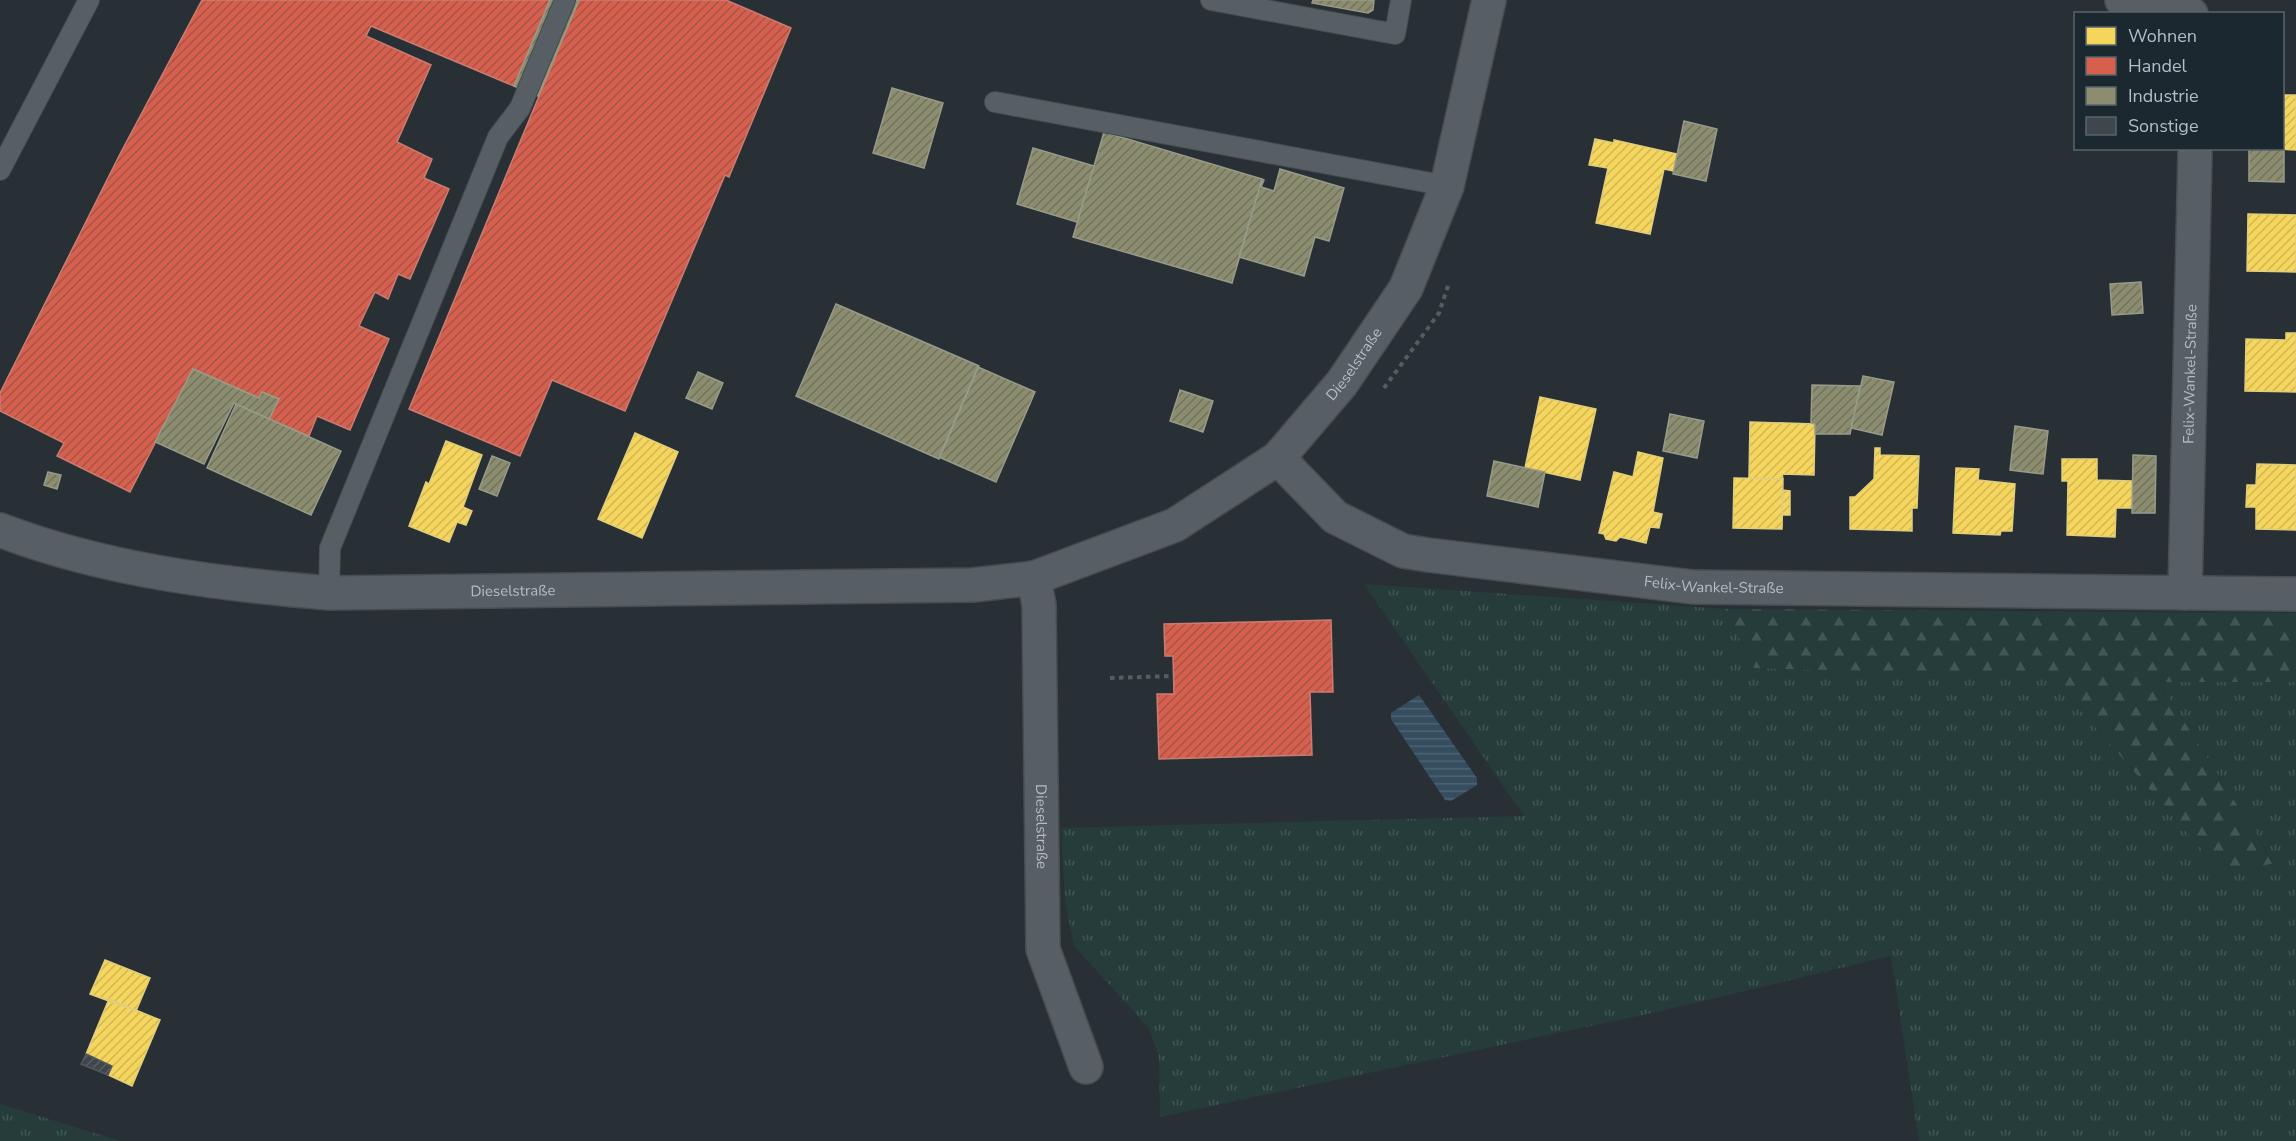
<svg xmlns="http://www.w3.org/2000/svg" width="2296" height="1141" font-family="'Nunito Sans',sans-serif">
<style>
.grass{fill:url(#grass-tufts)}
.forest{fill:url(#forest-firs)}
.water{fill:url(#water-rules)}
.homes{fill:url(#homes-hatch);stroke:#e1ce7c;stroke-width:1.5}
.shops{fill:url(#shops-hatch);stroke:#cb7c72;stroke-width:1.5}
.industry{fill:url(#industry-hatch);stroke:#979b89;stroke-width:1.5}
.building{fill:url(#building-hatch);stroke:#50585d;stroke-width:1.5}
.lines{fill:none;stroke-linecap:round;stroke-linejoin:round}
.lane-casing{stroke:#464c50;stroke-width:22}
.street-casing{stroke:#464c50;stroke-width:36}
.path{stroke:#565d61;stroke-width:4;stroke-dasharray:4.5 4.5;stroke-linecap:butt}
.lane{stroke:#585f64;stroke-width:20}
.street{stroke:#585f64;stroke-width:33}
.labels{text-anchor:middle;stroke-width:6;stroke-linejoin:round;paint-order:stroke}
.street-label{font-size:15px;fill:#b1bec7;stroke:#1b2830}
</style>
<defs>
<pattern id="grass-tufts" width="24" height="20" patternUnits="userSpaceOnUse" patternTransform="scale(1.5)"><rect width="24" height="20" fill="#253c3b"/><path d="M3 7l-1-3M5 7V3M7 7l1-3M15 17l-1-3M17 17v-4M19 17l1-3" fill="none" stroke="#425656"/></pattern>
<pattern id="forest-firs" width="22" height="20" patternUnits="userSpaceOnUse" patternTransform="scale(1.5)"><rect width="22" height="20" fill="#253c3b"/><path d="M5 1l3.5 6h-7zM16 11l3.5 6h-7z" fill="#425656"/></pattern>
<pattern id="water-rules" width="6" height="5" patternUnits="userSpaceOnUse" patternTransform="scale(1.5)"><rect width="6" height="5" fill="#344d5f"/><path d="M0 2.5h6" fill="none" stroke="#4f6574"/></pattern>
<pattern id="homes-hatch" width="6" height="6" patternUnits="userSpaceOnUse" patternTransform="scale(1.5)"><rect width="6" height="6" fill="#f6d55c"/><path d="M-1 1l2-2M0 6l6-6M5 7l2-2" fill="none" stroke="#cfb656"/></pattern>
<pattern id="shops-hatch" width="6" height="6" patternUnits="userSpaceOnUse" patternTransform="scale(1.5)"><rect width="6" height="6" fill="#d6604d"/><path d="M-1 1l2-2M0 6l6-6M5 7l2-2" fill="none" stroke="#a65448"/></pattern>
<pattern id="industry-hatch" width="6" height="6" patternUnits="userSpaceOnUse" patternTransform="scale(1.5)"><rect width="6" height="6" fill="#8c8c6e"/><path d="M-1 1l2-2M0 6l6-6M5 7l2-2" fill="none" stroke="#72735f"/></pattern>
<pattern id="building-hatch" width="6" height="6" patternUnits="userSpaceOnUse" patternTransform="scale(1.5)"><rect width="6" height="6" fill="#40474c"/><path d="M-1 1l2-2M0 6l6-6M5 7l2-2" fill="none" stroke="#596064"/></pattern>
</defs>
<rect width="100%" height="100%" fill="#283035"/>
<path class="grass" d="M1364 584 1725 609 1754 668 2051 676 2224 875 2274 862 2159 682H2296V1141H1919L1891 956 1657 1012 1160 1117 1159 1057 1149 1028 1074 946 1065 901 1061 828 1524 816Z
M0 1104 120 1141H0Z"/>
<path class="forest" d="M1725 609 2296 613V682H2159L2274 863 2224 875 2051 676 1754 668Z"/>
<path class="water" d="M1419 695 1477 778V785L1451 801 1445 800 1391 719V713Z"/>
<path class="homes" d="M2282 95H2296V150L2277 149 2282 148Z
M1595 139 1614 143V140L1677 154 1674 171 1664 169 1650 234 1596 223 1608 168 1589 165Z
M2248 214 2296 215V272L2247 271Z
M2286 333H2296V392L2245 391 2246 339 2286 340Z
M1540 397 1596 409 1580 480 1525 468Z
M1750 422 1815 424 1814 475 1782 474 1783 479 1749 478Z
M635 433 678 452 642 538 598 519Z
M446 441 482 455 463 507 472 511 466 525 457 522 449 542 409 526 426 482 429 484Z
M1875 448H1880V455L1919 456 1917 508H1912V531L1850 529V497H1855L1874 479Z
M1638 452 1663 458 1653 512 1662 514 1659 528 1650 527 1646 543 1620 537 1616 541 1606 539 1604 534 1599 533 1614 472 1633 477Z
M2062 459H2097V480L2132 481V508H2116L2115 537 2067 535 2068 481H2062Z
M2257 464 2296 465V530L2256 529V507H2246L2247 485H2256Z
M1956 468 1979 469 1978 480 2015 484 2012 531H2001L2000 535 1953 533Z
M1734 478 1783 479 1782 529 1733 528Z
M1782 490 1790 491V515H1782Z
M105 960 150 978 136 1011 90 994Z
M109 999 160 1020 132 1086 108 1075 112 1066 86 1054Z"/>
<path class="shops" d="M202 0H550L514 86 371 26 366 36 431 65 397 142 432 159 424 178 449 189 410 279 398 274 388 299 375 292 359 326 389 339 350 430 317 416 309 436 269 419 279 399 262 392 259 398 193 369 130 492 57 456 64 443 0 411V393L120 154Z
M579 0H726L791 28 729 177 725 175 625 411 552 380 520 456 409 409Z
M1331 620 1333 692H1310L1312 755 1159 759 1157 694H1174L1173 656H1165L1164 624Z"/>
<path class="industry" d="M550 0H579L538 96 514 86Z
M1313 0H1374L1373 10 1368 13 1312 3Z
M892 88 943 103 924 168 873 153Z
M1684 121 1717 129 1706 181 1673 174Z
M1104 132 1262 179 1232 283 1073 237Z
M1033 148 1094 166 1077 222 1017 204Z
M2249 148 2284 150V182L2249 181Z
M1280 169 1344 188 1329 241 1315 237 1304 276 1239 257 1262 179 1264 180 1261 187 1274 191Z
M2141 282 2143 313 2112 315 2110 284Z
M836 304 979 366 939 459 796 396Z
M978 367 1035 392 996 482 939 457Z
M193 369 259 398 262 392 279 399 269 419 234 403 204 464 155 442Z
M698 372 723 383 712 409 686 398Z
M1863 376 1894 382 1882 435 1851 428Z
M1812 385 1860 386 1850 434H1815V424L1811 423Z
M1180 390 1213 401 1203 432 1170 421Z
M236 404 341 451 311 515 207 468Z
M1670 414 1704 421 1697 458 1663 451Z
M2015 426 2048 431 2043 474 2010 470Z
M2133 455 2156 456 2155 513H2132Z
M492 456 510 463 497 496 479 489Z
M1494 461 1545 472 1538 507 1487 496Z
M48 472 61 475 57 489 44 485Z"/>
<path class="building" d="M86 1054 112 1066 108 1075 81 1064Z"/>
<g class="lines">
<defs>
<path id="lane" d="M1211 0 1395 34 1401 0
M995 102 1447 186
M0 170 89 0
M329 593 330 548 498 137 520 108 565 0"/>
<g id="street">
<path d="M2122 0 2191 14"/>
<path id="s1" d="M1278 458 1335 517 1403 551 1428 555 1693 587 2296 594"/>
<path id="s2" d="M0 530C105 570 218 584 329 593L973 585 1034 578 1175 525 1278 458 1342 383 1406 288 1447 186 1489 0"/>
<path id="s3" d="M1034 578 1039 605 1043 949 1086 1067"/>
<path id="s4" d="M2185 593 2195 153"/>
</g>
</defs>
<use href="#lane" class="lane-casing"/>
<use href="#street" class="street-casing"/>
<path class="path" d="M1384 388 1439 313 1449 283
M1110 678 1173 676"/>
<use href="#lane" class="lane"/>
<use href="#street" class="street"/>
</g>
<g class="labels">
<g class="street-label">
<text dy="5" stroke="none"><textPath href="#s2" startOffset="1436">Dieselstraße</textPath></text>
<text dy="5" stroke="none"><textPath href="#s4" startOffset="219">Felix-Wankel-Straße</textPath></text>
<text dy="5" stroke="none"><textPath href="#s1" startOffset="471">Felix-Wankel-Straße</textPath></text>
<text dy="5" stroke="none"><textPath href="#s2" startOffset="520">Dieselstraße</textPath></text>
<text dy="5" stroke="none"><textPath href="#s3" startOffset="249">Dieselstraße</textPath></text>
</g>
</g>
<rect x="2074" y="12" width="210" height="138" fill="#1b2830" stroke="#57646c" stroke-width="1.5"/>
<rect x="2086" y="27" width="30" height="18" fill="#f6d55c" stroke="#57646c" stroke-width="1.5"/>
<text x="2128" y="42" font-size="18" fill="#b1bec7">Wohnen</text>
<rect x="2086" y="57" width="30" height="18" fill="#d6604d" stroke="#57646c" stroke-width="1.5"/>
<text x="2128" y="72" font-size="18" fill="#b1bec7">Handel</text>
<rect x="2086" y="87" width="30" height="18" fill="#8c8c6e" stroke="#57646c" stroke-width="1.5"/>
<text x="2128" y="102" font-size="18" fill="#b1bec7">Industrie</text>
<rect x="2086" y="117" width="30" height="18" fill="#40474c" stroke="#57646c" stroke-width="1.5"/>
<text x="2128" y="132" font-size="18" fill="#b1bec7">Sonstige</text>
</svg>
